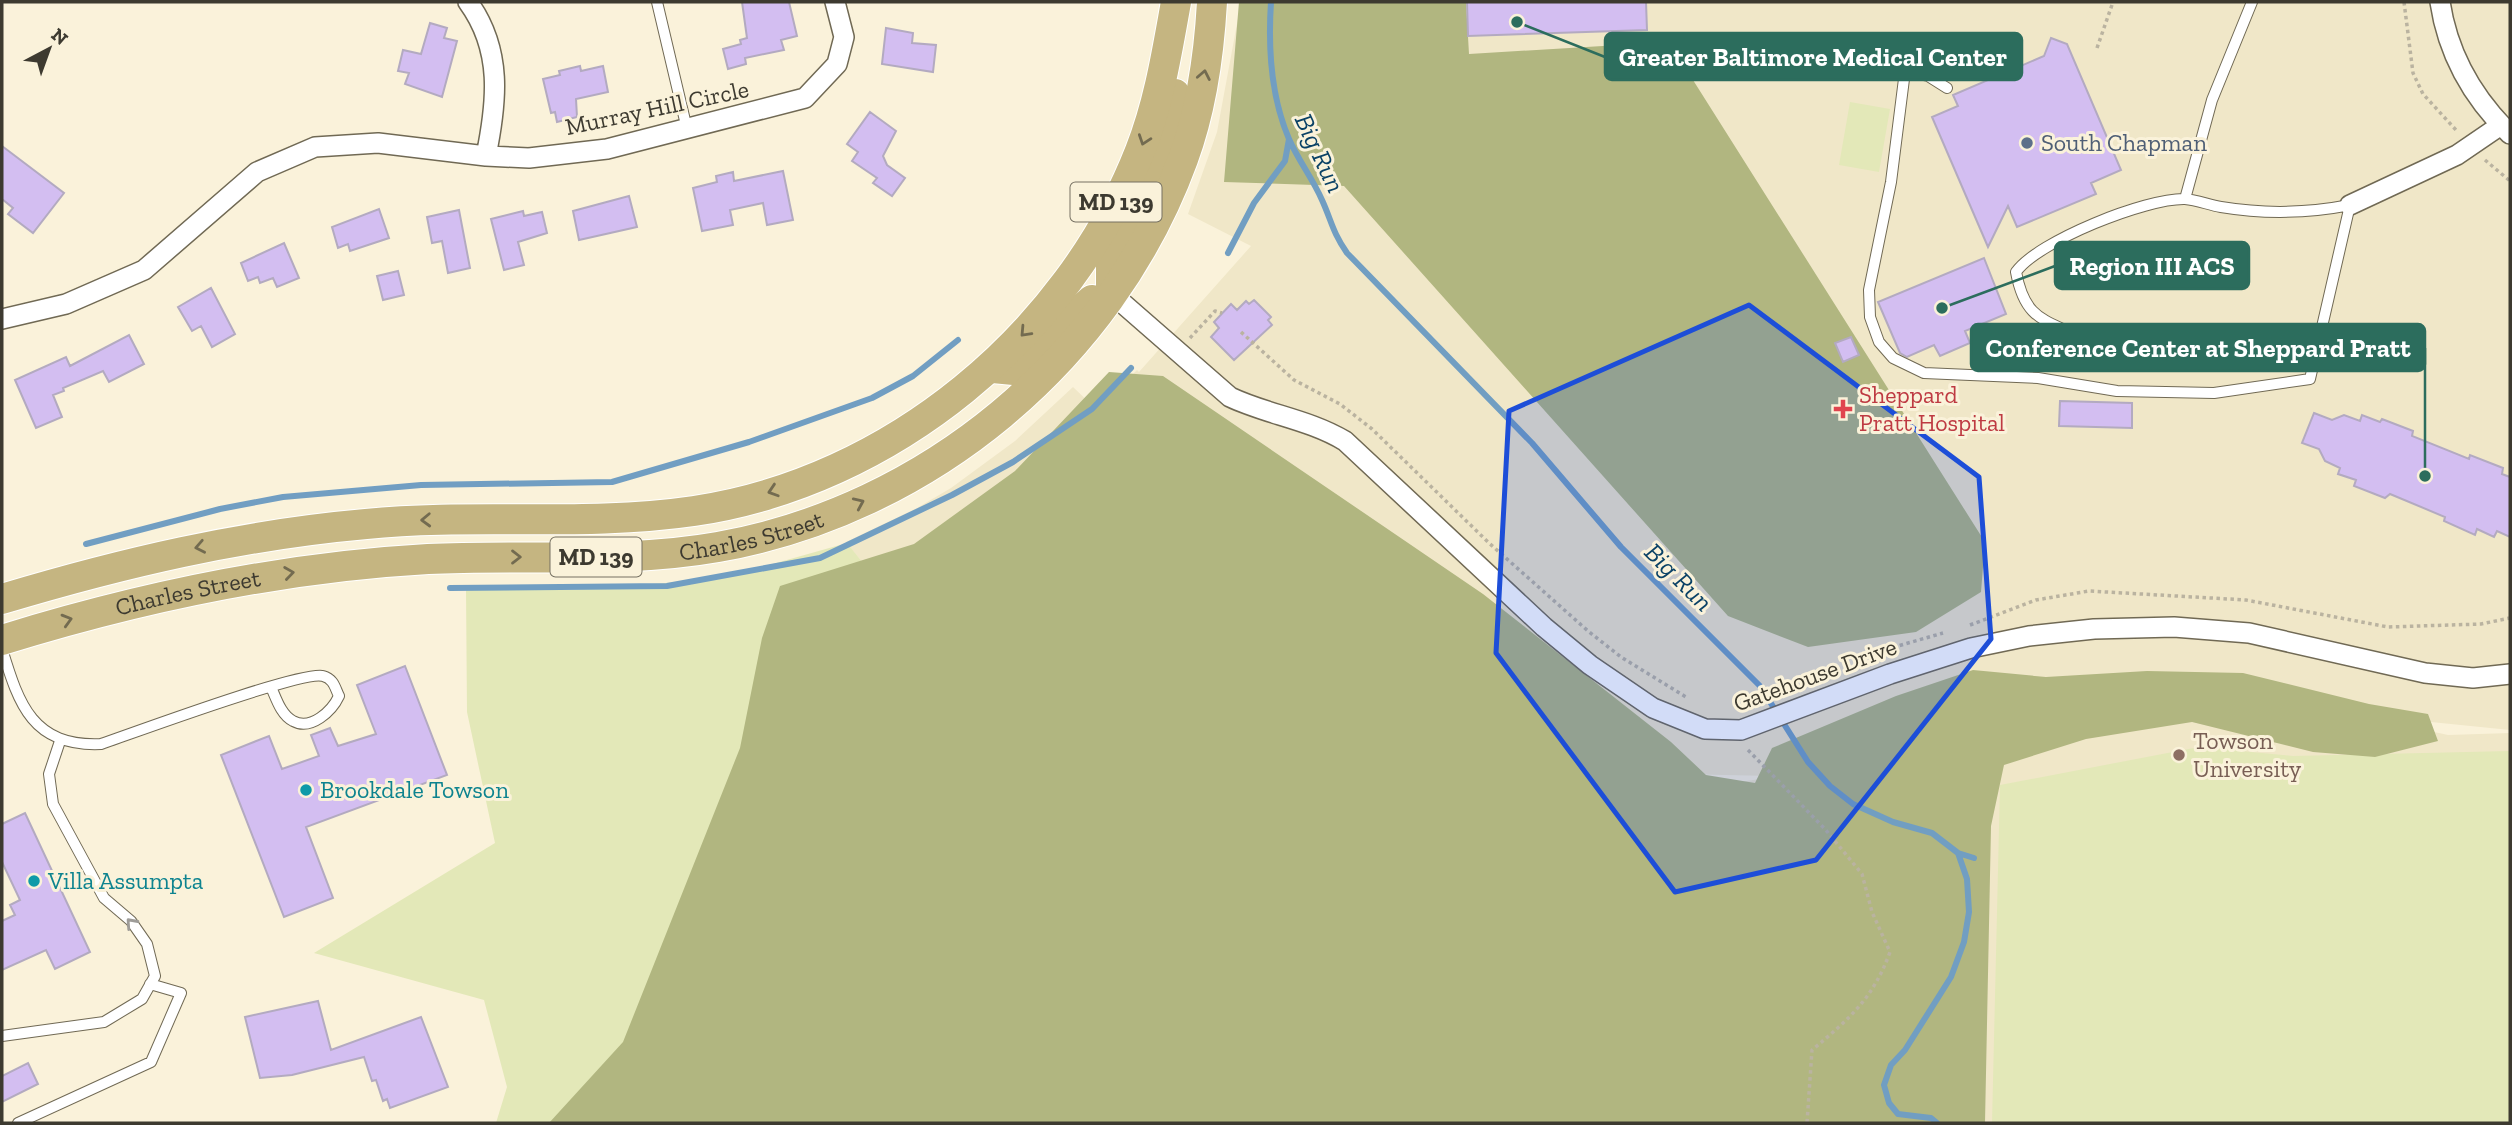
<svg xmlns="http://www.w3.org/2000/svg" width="2512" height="1125" font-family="'Zilla Slab',serif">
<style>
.built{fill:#f0e7c8;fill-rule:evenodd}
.green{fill:#e3e8b8}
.forest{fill:#b1b680}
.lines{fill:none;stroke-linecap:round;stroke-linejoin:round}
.stream{stroke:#719ec2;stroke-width:6}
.building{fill:#d3bef1;stroke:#b3aac0;stroke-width:2}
.service-casing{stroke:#706954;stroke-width:12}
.minor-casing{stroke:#706954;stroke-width:22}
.primary-casing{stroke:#fff;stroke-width:32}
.path{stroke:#bab3a0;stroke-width:3.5;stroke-dasharray:3.5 3.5;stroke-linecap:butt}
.service{stroke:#fff;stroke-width:10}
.minor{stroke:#fff;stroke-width:19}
.primary{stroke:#c5b581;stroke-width:30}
.oneway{stroke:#736b50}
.oneway2{stroke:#9e9c98}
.marked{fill:#1d4ed8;fill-opacity:0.2;stroke:#1d4ed8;stroke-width:5;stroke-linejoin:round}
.service-dot{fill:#5c6f8a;stroke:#faf2da;stroke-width:2.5}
.health-dot{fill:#e0444e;stroke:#faf2da;stroke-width:2.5}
.education-dot{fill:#8d6e63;stroke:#faf2da;stroke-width:2.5}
.culture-dot{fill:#0f9aa8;stroke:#faf2da;stroke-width:2.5}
.labels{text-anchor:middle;stroke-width:6;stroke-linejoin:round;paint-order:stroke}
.shield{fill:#faf2da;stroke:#767163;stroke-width:2}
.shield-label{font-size:23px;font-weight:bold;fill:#3d3a30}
.street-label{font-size:24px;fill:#3d3a30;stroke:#faf2da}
.service-label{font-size:24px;fill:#4e5e75;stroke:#faf2da;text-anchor:start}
.health-label{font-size:24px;fill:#be3a42;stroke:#faf2da;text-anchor:start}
.education-label{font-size:24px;fill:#785e54;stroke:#faf2da;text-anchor:start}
.culture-label{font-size:24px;fill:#0d838f;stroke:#faf2da;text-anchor:start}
.water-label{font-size:26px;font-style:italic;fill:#0b4266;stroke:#faf2da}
.leader{fill:none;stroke:#2c6d5d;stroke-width:2.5}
.callout-dot{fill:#2c6d5d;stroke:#faf2da;stroke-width:2.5}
.callout{fill:#2c6d5d;stroke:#2c6d5d;stroke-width:2.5}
.callout-label{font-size:26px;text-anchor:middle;font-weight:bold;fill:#fff}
</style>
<rect width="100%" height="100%" fill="#faf2da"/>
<path class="built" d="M1241 2H2510V730L2352 714 2448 735 2510 733V1123H1258L1129 894 846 542 917 508 951 488 1015 441 1073 387 1097 410 1137 370 1139 372 1251 246 1188 214 1217 132ZM1677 774 1773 776V777L1740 782Z"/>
<path class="green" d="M1850 102 1890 109 1879 172 1839 165Z
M847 543 1127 892 1259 1123H496L507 1087 484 1000 314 953 495 843 467 712 466 589 570 590 720 579Z
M2199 747 2293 756 2510 751V1123H1992L2000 785Z"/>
<path class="forest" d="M1239 2H1466L1469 54 1669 42 1985 542 1981 592 1916 632 1808 647 1728 616 1344 186 1224 182Z
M1109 372 1163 376 1483 594 1671 742 1706 775 1755 783 1772 748 1896 696 1973 670 2046 677 2147 671 2243 673 2369 704 2428 714 2438 741 2375 757 2313 752 2192 722 2086 739 2004 765 1991 826 1985 1123H549L623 1042 740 748 762 638 780 586 914 544 1015 471Z"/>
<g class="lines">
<path class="stream" d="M1271 2C1268 47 1271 97 1289 139 1298 160 1313 179 1322 200 1332 222 1332 231 1347 253L1532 443 1621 547 1760 686 1808 762 1830 786 1853 804 1893 822 1932 833 1958 853 1967 879 1969 912 1964 942 1951 977 1905 1050 1891 1065 1884 1085 1889 1103 1898 1114 1931 1118 1937 1123
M1228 253 1254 203 1285 161 1289 139
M86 544 220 509 283 497 421 485 612 482 749 442 872 398 913 376 958 340
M450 588 667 586 820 558 952 495 1013 462 1092 409 1131 368
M1958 853 1974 858"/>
</g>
<path class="building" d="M742 2H789L797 36 781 40 784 50 745 58 746 64 728 69 723 49 741 44 740 40 747 38Z
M1467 2H1646L1647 30 1468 36Z
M430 23 447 28 444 38 457 41 442 97 405 84 409 73 398 71 403 50 421 54Z
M886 28 913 33 912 43 936 45 933 72 882 64Z
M2051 38 2067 44 2121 170 2091 183 2096 194 2017 227 2008 206 1988 247 1932 117 1958 106 1953 95 2044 56Z
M580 66 581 71 603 66 608 92 576 99 577 117 557 122 555 112 551 113 543 79 560 75 559 71Z
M870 112 896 131 883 156 887 165 905 178 892 196 873 183 877 178 852 161 858 152 847 144Z
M2 146 64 193 33 233 8 214 13 208 2 199Z
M783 171 793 220 767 225 763 203 730 210 733 225 702 231 693 188 717 182 716 176 733 172 734 181Z
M629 196 637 227 579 240 573 211Z
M379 209 389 238 350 251 348 244 338 248 332 227Z
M459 210 470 268 448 273 442 241 432 243 427 217Z
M523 211 524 216 542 212 547 233 518 242 524 265 504 270 491 219Z
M284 243 299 278 277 287 273 278 260 283 258 277 248 281 241 263Z
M1984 258 2006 314 1965 331 1970 343 1940 356 1934 345 1907 357 1900 353 1878 302Z
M398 271 404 295 383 300 377 276Z
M211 288 235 334 212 347 201 326 192 331 178 307Z
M1254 300 1271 317 1268 320 1272 325 1234 360 1211 337 1219 328 1214 322 1231 304 1237 310 1246 301 1249 304Z
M129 335 144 364 109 382 103 371 63 388 64 391 53 395 62 417 36 428 15 380 66 357 70 366Z
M1851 337 1859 355 1843 362 1835 343Z
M2060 401 2132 403V428L2059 426Z
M2314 413 2332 420 2344 415 2360 421 2362 415 2380 422 2382 419 2413 431 2412 436 2469 459 2470 455 2503 468 2502 474 2510 477V537L2497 531 2494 537 2477 529 2475 535 2444 521 2445 517 2390 494 2385 498 2354 486 2356 480 2338 474 2340 468 2325 461 2319 449 2302 443Z
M405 666 447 775 306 827 333 898 284 917 221 755 269 736 282 769 319 756 311 735 330 728 338 746 376 734 357 685Z
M25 813 90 952 55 969 46 950 2 970V921L15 915 10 905 20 900 2 862V824Z
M318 1001 331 1050 421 1017 448 1087 390 1108 387 1099 383 1101 376 1080 372 1081 364 1057 292 1075 260 1078 245 1017Z
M28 1063 38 1084 2 1102V1076Z"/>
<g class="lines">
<defs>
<path id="service" d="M657 2 687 129
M1947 88 1928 76 1905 71 1891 182 1869 290 1870 317 1879 342 1893 358 1924 373 2038 378 2117 391 2214 393 2310 379 2350 205C2309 213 2263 214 2221 207 2209 205 2197 200 2185 199 2146 198 2038 241 2016 272 2026 326 2050 318 2091 344
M2185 199 2212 100 2252 2
M2 649C19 705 33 747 101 744 133 733 303 670 323 676 334 679 335 688 339 696 332 711 311 731 293 721 281 715 276 698 271 687
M2 1036 104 1022 142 999 155 976 147 944 131 921 104 898 53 804 49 774 60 741
M18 1123 151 1062 181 993 150 984"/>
<path id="minor" d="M468 2C503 50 497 102 486 156
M2440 2C2448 55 2472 97 2510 134
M2350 205 2457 155 2501 125
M1112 294 1230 397C1268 415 1308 419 1345 441L1544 627 1590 665 1653 708 1705 729 1741 730 1890 674 1971 648 2029 636 2094 629 2174 627 2249 633 2425 673 2473 678 2510 674
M2 319 66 304 144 270 257 172 315 147 378 143 486 156 529 158 607 149 805 98 837 64 844 37 835 2"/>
<g id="primary">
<path d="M1111 287V261L1164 149 1175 94"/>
<path d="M993 368 1014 370 1092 300"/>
<path d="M2 599C122 563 241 535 366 524 475 513 585 527 694 511 891 482 1068 335 1140 151 1159 103 1167 52 1176 2"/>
<path id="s1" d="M2 640C141 597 283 567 428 559 525 554 622 564 718 547 927 510 1110 359 1183 159 1202 108 1209 55 1212 2"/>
</g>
</defs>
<use href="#service" class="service-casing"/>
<use href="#minor" class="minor-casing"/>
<use href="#primary" class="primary-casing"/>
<path class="path" d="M2404 2 2413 73 2423 94 2456 130
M2097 48 2113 2
M2485 160 2510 181
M1241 332 1294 380 1340 404 1372 429 1489 543 1588 631 1621 657 1686 697
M1190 338 1215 311 1222 313
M1970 625 2036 600 2089 591 2246 600 2388 627 2481 624 2510 618
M1857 665 1863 656 1943 633
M1748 750 1825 829 1862 874 1872 912 1890 952C1873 999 1849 1019 1812 1050L1807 1123"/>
<use href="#service" class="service"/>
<use href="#minor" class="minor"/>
<use href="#primary" class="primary"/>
</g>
<defs><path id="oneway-chevron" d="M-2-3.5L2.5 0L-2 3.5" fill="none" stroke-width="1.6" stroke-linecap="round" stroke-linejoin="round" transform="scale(1.75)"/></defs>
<g class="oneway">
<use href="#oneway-chevron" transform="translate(1204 75) rotate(-79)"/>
<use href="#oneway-chevron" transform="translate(1144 140) rotate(109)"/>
<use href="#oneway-chevron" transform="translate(1025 332) rotate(133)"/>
<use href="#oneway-chevron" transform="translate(773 491) rotate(162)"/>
<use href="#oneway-chevron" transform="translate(859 503) rotate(-24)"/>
<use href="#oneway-chevron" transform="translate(426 520) rotate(178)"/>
<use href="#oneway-chevron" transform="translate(200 547) rotate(169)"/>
<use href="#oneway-chevron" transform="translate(516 557)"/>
<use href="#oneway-chevron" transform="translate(289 573) rotate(-8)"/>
<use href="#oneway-chevron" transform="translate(67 620) rotate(-16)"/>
</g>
<use class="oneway2" href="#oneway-chevron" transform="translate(131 923) rotate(-132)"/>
<path class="marked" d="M1749 305 1979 477 1991 639 1816 860 1675 892 1496 653 1509 411Z"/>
<circle class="service-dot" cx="2027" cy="143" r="7"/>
<path class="health-dot" d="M1839.5 398.5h7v7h7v7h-7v7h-7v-7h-7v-7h7z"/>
<circle class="education-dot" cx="2179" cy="755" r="7"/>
<g class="culture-dot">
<circle cx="306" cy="790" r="7"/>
<circle cx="34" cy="881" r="7"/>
</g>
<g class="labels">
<g class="shield">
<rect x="1070.5" y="182.5" width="91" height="39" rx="5"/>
<rect x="550.5" y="537.5" width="91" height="39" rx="5"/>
</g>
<g class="shield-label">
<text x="1116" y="210">MD 139</text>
<text x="596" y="565">MD 139</text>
</g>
<g class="street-label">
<text transform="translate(657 108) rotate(-12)" y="8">Murray Hill Circle</text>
<text dy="8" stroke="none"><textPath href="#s1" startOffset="760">Charles Street</textPath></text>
<text dy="8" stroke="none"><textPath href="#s1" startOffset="192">Charles Street</textPath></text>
<text transform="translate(1815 675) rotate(-20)" y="8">Gatehouse Drive</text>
</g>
<g class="service-label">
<text x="2041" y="151">South Chapman</text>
</g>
<g class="health-label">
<text x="1859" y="403">Sheppard<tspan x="1859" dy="28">Pratt Hospital</tspan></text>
</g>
<g class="education-label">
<text x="2193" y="749">Towson<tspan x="2193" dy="28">University</tspan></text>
</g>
<g class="culture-label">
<text x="320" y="798">Brookdale Towson</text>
<text x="48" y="889">Villa Assumpta</text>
</g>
<g class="water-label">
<text transform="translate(1320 153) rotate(65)" y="9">Big Run</text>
<text transform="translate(1679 577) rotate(45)" y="9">Big Run</text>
</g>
</g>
<path class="leader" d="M1517 22L1605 57M1942 308L2055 266M2425 476L2425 348"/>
<g class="callout-dot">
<circle cx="1517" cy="22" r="7"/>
<circle cx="1942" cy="308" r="7"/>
<circle cx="2425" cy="476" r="7"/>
</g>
<g class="callout">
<rect x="1605" y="33" width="417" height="47" rx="7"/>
<rect x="2055" y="242" width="194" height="47" rx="7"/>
<rect x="1971" y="324" width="454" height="47" rx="7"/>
</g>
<g class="callout-label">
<text x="1813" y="66">Greater Baltimore Medical Center</text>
<text x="2152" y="275">Region III ACS</text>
<text x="2198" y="357">Conference Center at Sheppard Pratt</text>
</g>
<rect width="2512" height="1125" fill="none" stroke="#3d3a30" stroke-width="7"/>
<g transform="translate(49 49) rotate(41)" stroke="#faf2da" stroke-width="5" paint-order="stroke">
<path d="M0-5L12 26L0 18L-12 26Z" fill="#3d3a30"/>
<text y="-10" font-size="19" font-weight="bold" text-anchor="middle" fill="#3d3a30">N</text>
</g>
</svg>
